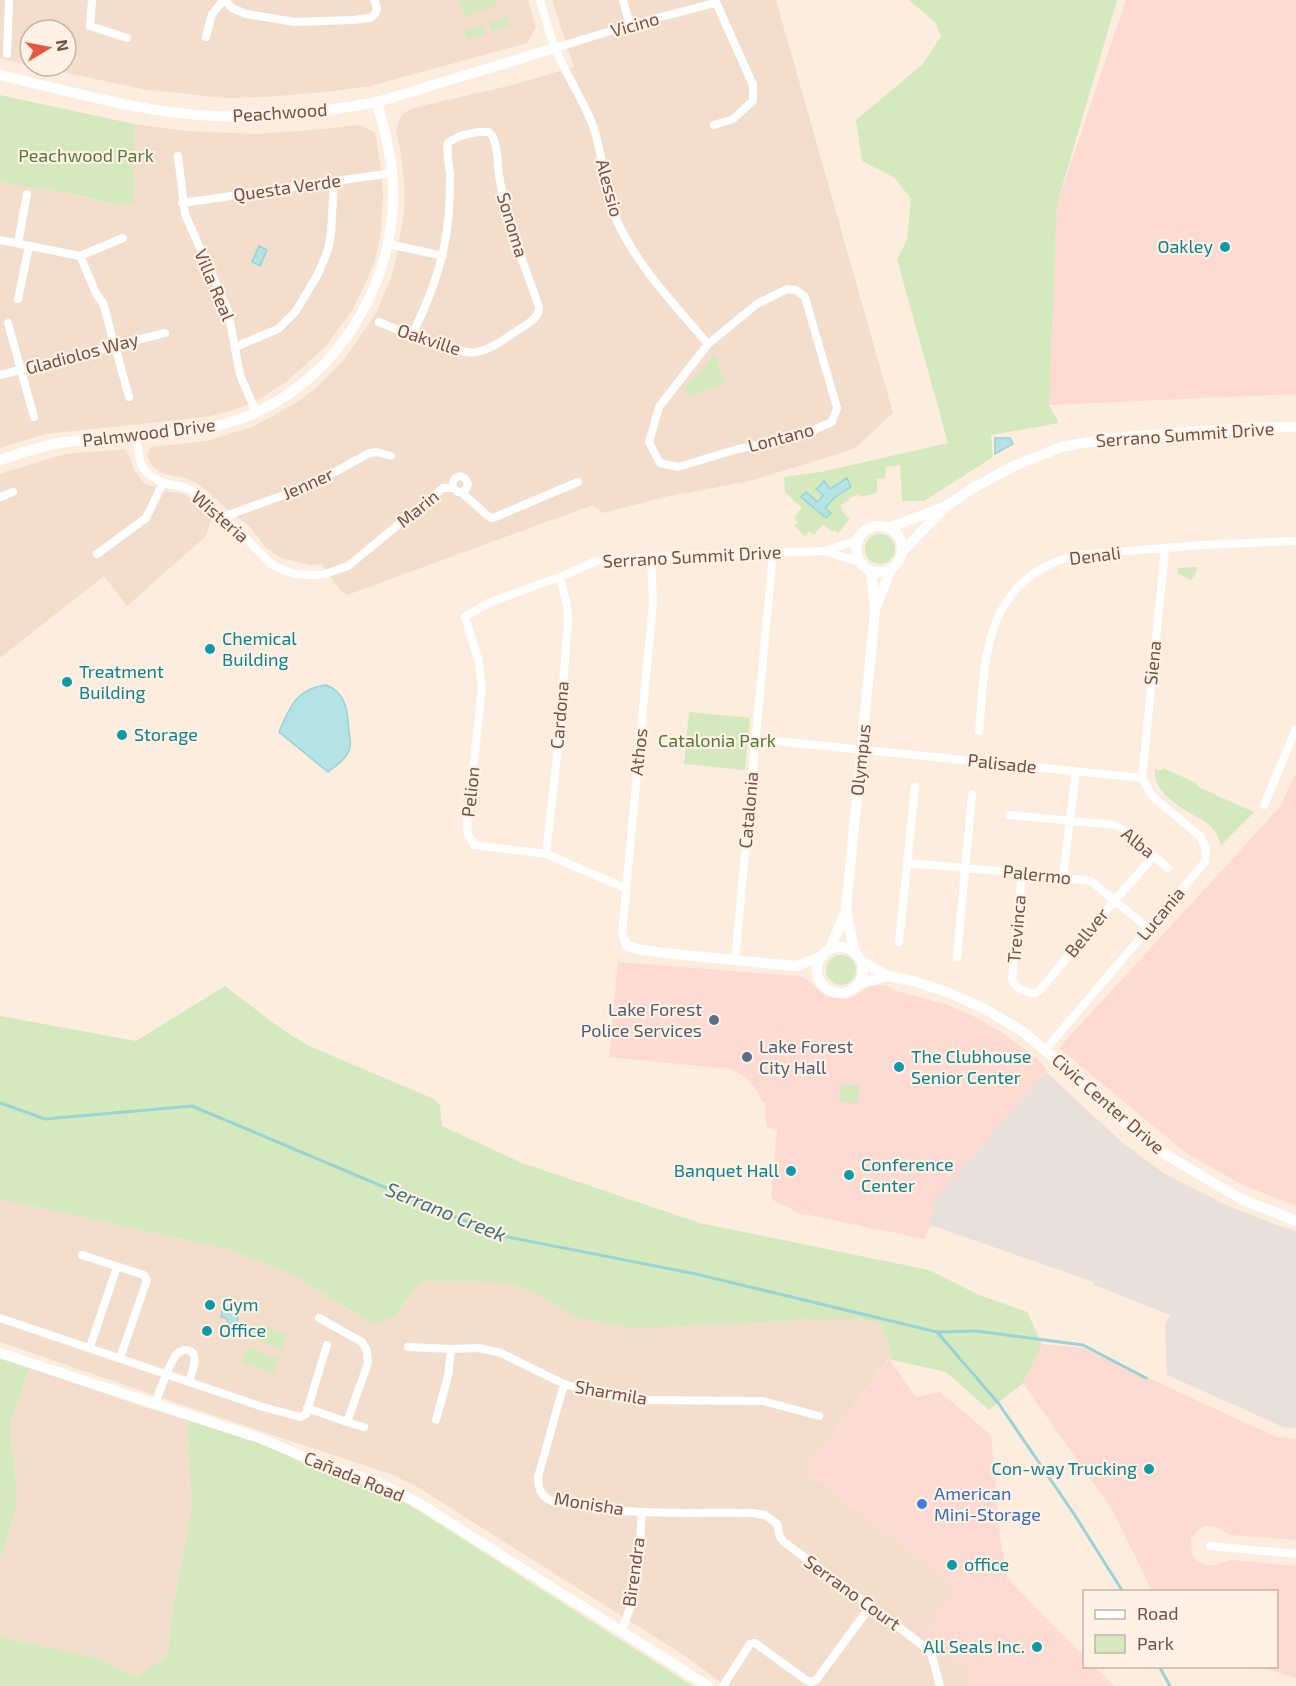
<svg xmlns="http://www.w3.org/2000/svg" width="1296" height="1686" viewBox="0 0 1296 1686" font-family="'Exo 2',sans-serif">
  <rect width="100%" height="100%" fill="#fceddf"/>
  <!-- residential -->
  <path fill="#f3decd" d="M0,0H528L536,27L527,43L370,86L326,92L265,97L224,98L142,89L35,66H66V30H30V65L0,58Z
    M552,0H776L893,413L854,449L750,481L665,497L603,513L593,505L347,595L339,589L322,564L310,565L281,558L266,548L249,526L222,505L210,493L195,482L184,478L161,473L152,466L147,455L151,447L206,441L252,427L294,404L315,389L343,361L376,313L391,278L396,258L404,215L405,191L401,153L396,130L402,114L413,108L512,85L574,67Z
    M134,124L186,131L258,134L323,129L360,125L375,132L381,167L383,195L382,217L380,238L375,260L367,280L352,311L325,347L286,382L261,398L245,406L220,414L198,418L45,434L0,448V178L113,204L134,203Z
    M125,449L130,458L134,470L145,484L169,492L182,493L194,500L212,516L206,536L127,606L104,576L0,658V474L31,464L66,454Z
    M0,1199L231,1250L291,1274L374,1324L394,1317L421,1281L506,1282L534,1293L735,1324L808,1319H858L878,1322L883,1329L892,1354L804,1471L957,1587L922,1634L967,1668L971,1686H726L682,1654L419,1488L393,1475L177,1403L0,1342Z
    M30,1368L144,1407L187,1420L192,1508L173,1608L167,1656L135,1677L98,1658L0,1637V1561L17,1504L15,1469L10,1434L11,1420Z"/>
  <!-- commercial -->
  <path fill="#fddad2" d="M1126,0H1296V394L1049,405L1057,204Z
    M1296,773V1206L1245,1186L1186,1153L1059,1048L1280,807Z
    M618,962L794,976L802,977L809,981L821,993L829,997L845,999L853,997L870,986L879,985L888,986L893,990L948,1005L977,1018L1004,1034L1037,1059L1048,1070L935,1199L930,1225L925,1239L799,1213L773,1200L771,1196L777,1130L767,1127L765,1114L766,1103L762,1102L758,1092L746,1078L731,1069L609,1057Z
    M1042,1344L1084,1348L1276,1437L1296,1439V1540L1230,1535L1215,1526H1204L1199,1529L1191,1539L1192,1555L1198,1561L1205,1565H1214L1231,1560L1296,1566V1678L1267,1669L1220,1667L1276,1666V1592L1152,1591L1113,1511L1023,1383Z
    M889,1359L916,1397L940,1392L991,1435L1000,1537L1007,1578L1084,1656V1666L1095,1667L1114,1686H971L967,1668L921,1634L957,1587L804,1471Z"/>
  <!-- industrial -->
  <path fill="#eae0db" d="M1046,1072L1123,1143L1165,1174L1226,1205L1277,1225L1296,1231V1428L1283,1427L1167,1375L1165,1326L1170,1315L1094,1285V1282L930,1225L935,1199Z"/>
  <!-- green -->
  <path fill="#d4e9be" d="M464,0H495L497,5L465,17L459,2Z
    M909,0H1117L1057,204L1049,405L1059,423L991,435L993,457L924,501H902L900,465L886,467L885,478L877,479V493L860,497L859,493L858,495L849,498V500L840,505L845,515L850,518L838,533L834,530L832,532L823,524L814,535L809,531L805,536L794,526L798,522L794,518L802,508L785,492L784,477L821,472L948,443L897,259L907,240L911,199L895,178L862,161L856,120L923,64L941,36L935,22Z
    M507,17L510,25L491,31L489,23Z
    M482,25L485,33L467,40L464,31Z
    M0,95L134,124V203L114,204L68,193L0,182Z
    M715,354L725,384L690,396L684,389Z
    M865 549a15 15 0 1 1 30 0a15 15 0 1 1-30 0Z
    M1197,567V571L1191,580L1178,573V568Z
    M689,712L750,718L745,770L684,764Z
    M1163,768L1196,783L1198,787L1254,812L1221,845C1219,839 1217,833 1212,828C1206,820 1196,817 1188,812C1172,802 1153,788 1155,770H1162Z
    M826 970a15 15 0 1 1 30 0a15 15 0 1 1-30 0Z
    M225,986L280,1028L309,1046L434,1099L440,1105L442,1126L522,1163L700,1223L929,1270L979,1295L1027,1312L1042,1344L1023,1383L989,1410L946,1372L889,1359L892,1354L883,1329L878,1322L858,1319H808L735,1324L632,1328L577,1317L535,1293L506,1282L421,1281L394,1317L374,1324L291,1274L231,1250L0,1199V1016L136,1041Z
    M841,1084L860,1086L858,1104L839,1102Z
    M255,1323L287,1334L282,1349L250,1338Z
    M247,1348L279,1358L274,1373L242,1363Z
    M0,1358L30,1368L11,1420L10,1434L15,1469L17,1504L0,1561Z
    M187,1420L268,1446L309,1466L386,1493L411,1506L693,1686H0V1637L98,1658L135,1677L167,1656L173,1608L192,1508Z"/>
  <!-- water -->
  <path fill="#b4e3e5" stroke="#9ad3d6" stroke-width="1.5" d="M259,246L267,250L260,266L252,262Z
    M995,438H1010L1013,444L995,454Z
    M847,478L851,487L835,497L825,508L831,513L826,518L801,497L806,492L818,502L823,495L816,489L824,481L830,489Z
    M326,685C347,693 348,713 349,733C350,737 351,743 350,747C347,759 337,765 328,772L279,732C289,708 297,688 326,685Z
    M223,1308L235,1312L238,1318L235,1326L229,1324L226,1318L221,1317Z"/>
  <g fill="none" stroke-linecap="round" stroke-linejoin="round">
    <!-- stream -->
    <path stroke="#9ad3d6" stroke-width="3" d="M0,1103L45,1119L192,1106L498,1235L696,1274L937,1332L999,1404L1074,1514L1123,1592
      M938,1332L976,1331L1083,1345L1146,1378
      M1159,1666L1170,1686"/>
    <!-- minor -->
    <path stroke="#fff" stroke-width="8" d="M92,0L90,26L127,38
      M225,0L232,8L246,14L295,22L353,20L370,18C378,13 378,8 374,0
      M540,0C545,16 549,33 555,48C566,75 583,99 593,126C604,156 603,190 616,219C637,266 675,305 708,344
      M623,0L630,25
      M206,37L212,14L224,0
      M555,48L630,25L715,3
      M7,54L9,0
      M714,125L733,119L753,101V85L715,0
      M178,156L185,214L228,311L240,375L256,412
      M182,203L392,173
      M0,240L80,256L123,238
      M18,243L27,194
      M388,244L443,256
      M80,256L97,295L103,303L129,397
      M787,289L796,290L805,297L837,408L832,422L797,437L738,449L678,467L660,463L649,442L659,407L708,344L757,304Z
      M18,299L29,246
      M379,322C401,331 456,356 477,352C492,349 506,338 518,330C527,324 539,319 539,307C525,266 507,224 500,181C497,168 499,140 489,132C476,131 458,135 448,143C446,153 449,164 450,175C450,186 450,197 449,207C447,254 432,294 412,335
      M8,323L34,417
      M235,347L278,329L296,311L318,274L328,250L331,233L334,181
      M0,375L165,333
      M136,437L140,460L143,468L150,475L163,483L184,487L196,493L247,539L270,563L278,568L295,574L313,575L325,574L348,566L443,488H453L458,492H461L489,517L493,518L578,482
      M453,488C451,474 466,472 468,485L465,491L461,492
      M0,497L13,492
      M223,517L292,492L337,471L369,453L377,452L391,456
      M824,551L860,562
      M97,554L146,518L163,483
      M979,731C982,705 982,675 988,649C998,599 1028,566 1078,555L1202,545L1296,541
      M756,739L1142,778
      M1142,778L1165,549
      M1264,805L1296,729
      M1009,815L1116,825L1125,831L1168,868
      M546,854L559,739L568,620L567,605L560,577
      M907,863L1022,873L1091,881L1149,929
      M1022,873L1012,979C1017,990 1023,992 1035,993L1040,990L1115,900L1154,856
      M1063,877L1076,771
      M625,888L546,854L474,845L468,834L467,825L482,688L478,659L465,617L488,603L560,577L596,561L651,557L824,551L859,540
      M899,942L915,787
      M627,946L622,934L653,602L651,557
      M957,957L972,795
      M735,961L773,553
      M1045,1050L1205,862L1206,849L1201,837L1152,796L1142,778
      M82,1255L144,1275L147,1280L120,1358
      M0,1318L263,1407L300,1417L306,1414L327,1345
      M90,1347L117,1267
      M408,1347L451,1349L479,1348L501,1353L564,1384L603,1395L640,1400L763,1401L819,1416
      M564,1384L538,1477C538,1487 540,1496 550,1500C557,1504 568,1504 577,1505C634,1516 694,1512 752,1513L765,1515L777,1524L780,1537L784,1542L904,1631L928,1650L932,1656L940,1686
      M155,1403C160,1391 169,1364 176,1355C178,1352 181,1351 184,1350C202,1349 192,1373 189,1381
      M307,1408L347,1422L368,1363L367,1351L362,1342L319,1318
      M436,1420L448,1376L451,1349
      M347,1422L364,1427
      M1210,1546L1296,1554
      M621,1631C639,1594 639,1552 642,1512
      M723,1686L750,1644L755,1643L806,1680L811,1682L816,1680L870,1607"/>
    <!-- tertiary -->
    <path stroke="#fff" stroke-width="10" d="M0,75C70,91 142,113 215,116C270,119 323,112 377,102L555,48
      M0,460C21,453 43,445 66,442C118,435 172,438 224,424C324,397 393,297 393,195C394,164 385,132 377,102
      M856 549a23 23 0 1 1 46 0a23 23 0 1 1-46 0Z
      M888,528L942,508
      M902,552L945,507L973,488L1014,466L1061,447L1112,438L1242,428L1296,427
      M876,607L891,569
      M627,946L637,949L664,953L795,966L821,957
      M817 970a23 23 0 1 1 46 0a23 23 0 1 1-46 0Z
      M830,949L846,910
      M854,951L846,909L875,610L871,571
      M861,961L888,976L913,981L947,992L985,1009L1022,1031L1067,1069L1130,1128L1163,1153L1243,1200L1296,1221
      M859,984L888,976
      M0,1353L259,1438L319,1463L379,1483L420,1504L708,1686"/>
  </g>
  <!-- markers -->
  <g fill="#0f9aa8" stroke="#fff2e5" stroke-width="2">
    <circle cx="1225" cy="247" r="6"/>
    <circle cx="210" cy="649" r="6"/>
    <circle cx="67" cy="682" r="6"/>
    <circle cx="122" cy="735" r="6"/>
    <circle cx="899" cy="1067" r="6"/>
    <circle cx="791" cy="1171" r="6"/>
    <circle cx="849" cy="1175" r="6"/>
    <circle cx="210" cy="1305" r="6"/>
    <circle cx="207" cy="1331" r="6"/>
    <circle cx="1149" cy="1469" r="6"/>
    <circle cx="952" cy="1565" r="6"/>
    <circle cx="1037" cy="1647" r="6"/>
  </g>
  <g fill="#5c6f8a" stroke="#fff2e5" stroke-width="2">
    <circle cx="714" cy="1020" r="6"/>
    <circle cx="747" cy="1057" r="6"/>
  </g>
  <circle fill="#3f7fe0" stroke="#fff2e5" stroke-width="2" cx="922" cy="1504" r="6"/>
  <g text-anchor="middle" stroke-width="4.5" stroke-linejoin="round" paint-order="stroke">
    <!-- street labels -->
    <g font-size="18" fill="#725247" stroke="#fff2e5">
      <text transform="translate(635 25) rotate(-16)" y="6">Vicino</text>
      <text transform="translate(280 113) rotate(-4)" y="6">Peachwood</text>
      <text transform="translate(287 188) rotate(-8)" y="6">Questa Verde</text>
      <text transform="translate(609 188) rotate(75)" y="6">Alessio</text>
      <text transform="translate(512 225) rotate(73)" y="6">Sonoma</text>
      <text transform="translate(214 285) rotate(67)" y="6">Villa Real</text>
      <text transform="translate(429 340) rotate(18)" y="6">Oakville</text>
      <text transform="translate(82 354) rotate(-15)" y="6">Gladiolos Way</text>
      <text transform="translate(149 433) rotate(-7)" y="6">Palmwood Drive</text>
      <text transform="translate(1185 435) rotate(-4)" y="6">Serrano Summit Drive</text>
      <text transform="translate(781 438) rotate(-15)" y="6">Lontano</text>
      <text transform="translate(308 484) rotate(-24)" y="6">Jenner</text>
      <text transform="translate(418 509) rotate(-39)" y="6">Marin</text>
      <text transform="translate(220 517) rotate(41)" y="6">Wisteria</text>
      <text transform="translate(1095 556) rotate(-7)" y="6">Denali</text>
      <text transform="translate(692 557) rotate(-3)" y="6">Serrano Summit Drive</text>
      <text transform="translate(1153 663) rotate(-84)" y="6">Siena</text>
      <text transform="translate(560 715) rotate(-85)" y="6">Cardona</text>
      <text transform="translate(639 752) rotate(-84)" y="6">Athos</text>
      <text transform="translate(861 760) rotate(-84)" y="6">Olympus</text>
      <text transform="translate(1002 764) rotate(6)" y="6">Palisade</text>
      <text transform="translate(471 792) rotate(-84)" y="6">Pelion</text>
      <text transform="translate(749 810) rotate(-85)" y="6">Catalonia</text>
      <text transform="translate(1138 843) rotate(39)" y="6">Alba</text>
      <text transform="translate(1037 875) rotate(6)" y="6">Palermo</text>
      <text transform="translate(1161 914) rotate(-50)" y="6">Lucania</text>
      <text transform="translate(1017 929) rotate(-85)" y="6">Trevinca</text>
      <text transform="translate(1087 933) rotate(-51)" y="6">Bellver</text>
      <text transform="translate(1108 1104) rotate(41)" y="6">Civic Center Drive</text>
      <text transform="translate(611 1393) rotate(10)" y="6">Sharmila</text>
      <text transform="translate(354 1477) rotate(22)" y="6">Cañada Road</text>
      <text transform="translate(589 1504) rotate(9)" y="6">Monisha</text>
      <text transform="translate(634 1572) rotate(-82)" y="6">Birendra</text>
      <text transform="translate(852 1593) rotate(36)" y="6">Serrano Court</text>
    </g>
    <!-- park labels -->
    <g font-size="18" fill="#55783f" stroke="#fff2e5">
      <text x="86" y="162">Peachwood Park</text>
      <text x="717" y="747">Catalonia Park</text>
    </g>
    <!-- culture labels -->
    <g font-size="18" fill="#0d838f" stroke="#fff2e5" text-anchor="start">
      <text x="1213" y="253" text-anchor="end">Oakley</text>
      <text x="222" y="645">Chemical<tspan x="222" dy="21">Building</tspan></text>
      <text x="79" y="678">Treatment<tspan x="79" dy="21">Building</tspan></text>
      <text x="134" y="741">Storage</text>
      <text x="911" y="1063">The Clubhouse<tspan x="911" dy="21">Senior Center</tspan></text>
      <text x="861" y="1171">Conference<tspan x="861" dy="21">Center</tspan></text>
      <text x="779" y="1177" text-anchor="end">Banquet Hall</text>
      <text x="222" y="1311">Gym</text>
      <text x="219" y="1337">Office</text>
      <text x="1137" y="1475" text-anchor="end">Con-way Trucking</text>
      <text x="964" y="1571">office</text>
      <text x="1025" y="1653" text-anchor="end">All Seals Inc.</text>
    </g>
    <!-- service labels -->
    <g font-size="18" fill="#4e5e75" stroke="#fff2e5" text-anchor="end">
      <text x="702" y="1016">Lake Forest<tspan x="702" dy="21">Police Services</tspan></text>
      <text x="759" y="1053" text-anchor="start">Lake Forest<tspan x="759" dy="21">City Hall</tspan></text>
    </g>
    <!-- shop labels -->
    <g font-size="18" fill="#366cbe" stroke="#fff2e5" text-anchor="start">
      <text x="934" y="1500">American<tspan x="934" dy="21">Mini-Storage</tspan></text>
    </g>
    <!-- water labels -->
    <g font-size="20" font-style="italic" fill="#3b7478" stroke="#fff2e5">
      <text transform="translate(446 1212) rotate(22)" y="7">Serrano Creek</text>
    </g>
  </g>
  <!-- legend -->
  <rect x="1083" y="1590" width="195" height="78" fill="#fff2e5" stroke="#c7b2a6" stroke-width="1.5"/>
  <rect x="1095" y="1610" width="30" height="9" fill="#ffffff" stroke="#c7b2a6" stroke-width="1.5"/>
  <text x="1137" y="1620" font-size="18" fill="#725247">Road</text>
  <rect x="1095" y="1635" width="30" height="18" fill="#d4e9be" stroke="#c7b2a6" stroke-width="1.5"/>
  <text x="1137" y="1650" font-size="18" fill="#725247">Park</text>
  <!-- north arrow -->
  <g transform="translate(48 48) rotate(80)"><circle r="28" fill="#fff2e5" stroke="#c7b2a6" stroke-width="1.5"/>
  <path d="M0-4.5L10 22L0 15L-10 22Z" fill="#e75642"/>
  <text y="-9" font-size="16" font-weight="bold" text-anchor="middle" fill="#725247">N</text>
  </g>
</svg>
